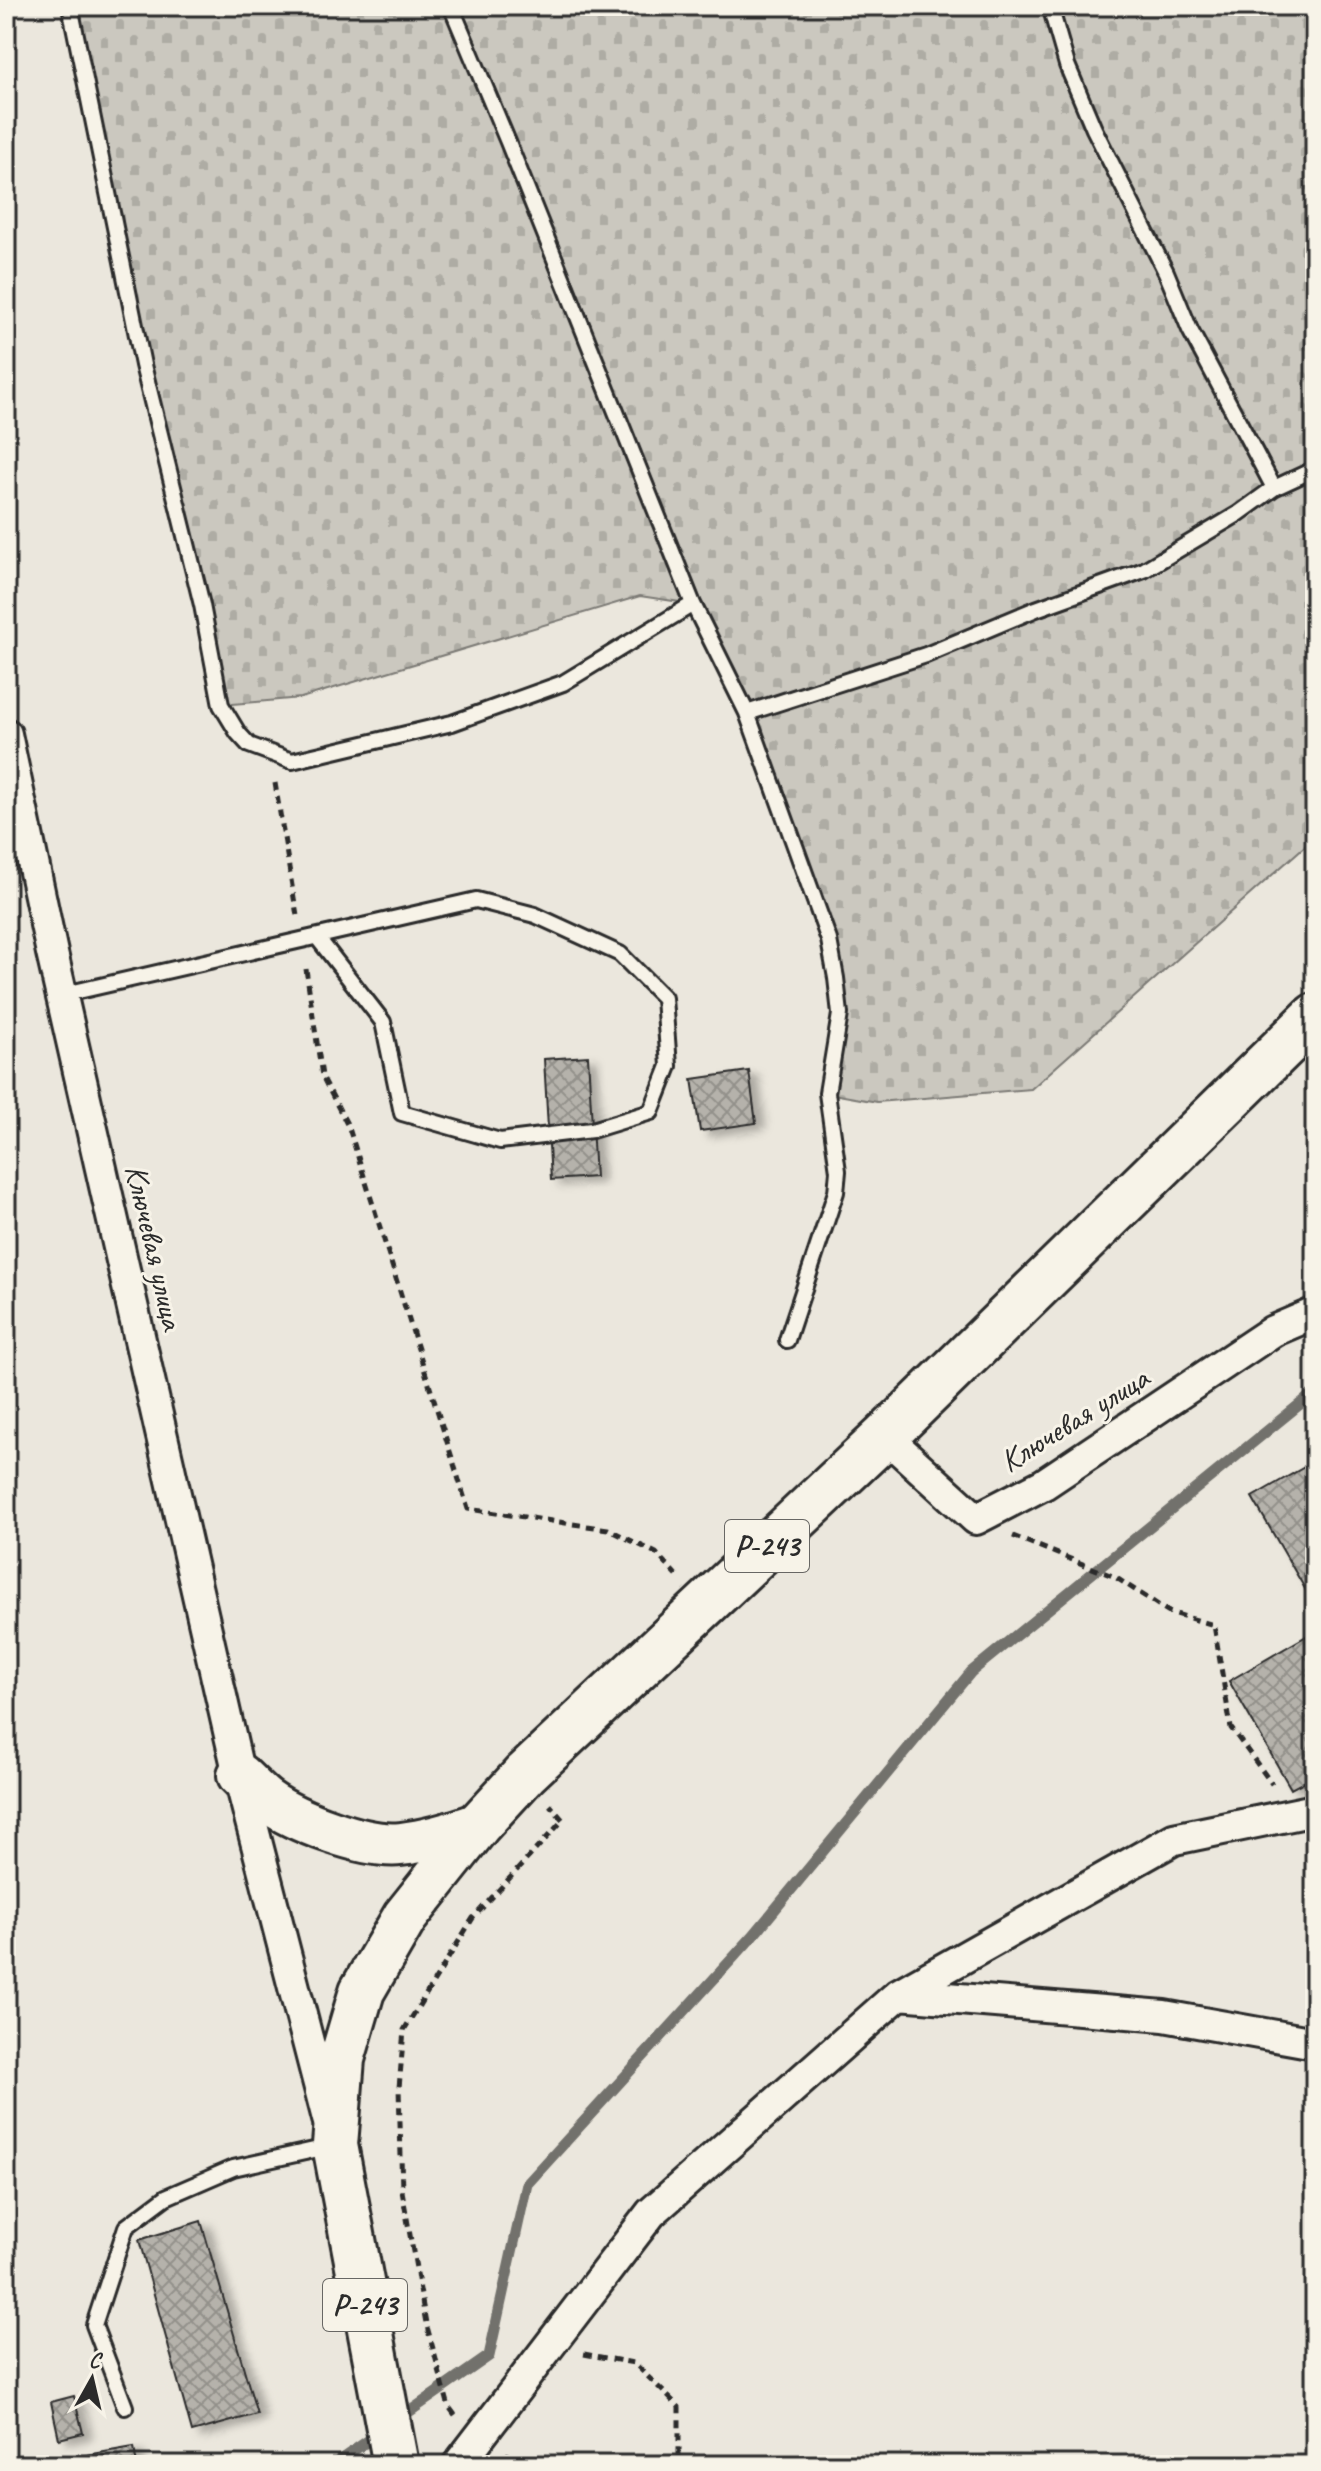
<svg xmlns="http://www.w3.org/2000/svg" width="1321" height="2471" viewBox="0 0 1321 2471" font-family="Caveat,sans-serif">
  <defs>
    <pattern id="cemetery-stones" width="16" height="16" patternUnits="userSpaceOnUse" patternTransform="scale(2)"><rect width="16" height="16" fill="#cbc8bf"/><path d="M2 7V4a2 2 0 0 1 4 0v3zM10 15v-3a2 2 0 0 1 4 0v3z" fill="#aeaca4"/></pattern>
    <pattern id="building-cross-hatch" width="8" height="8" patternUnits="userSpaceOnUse" patternTransform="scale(2)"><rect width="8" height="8" fill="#b5b2ab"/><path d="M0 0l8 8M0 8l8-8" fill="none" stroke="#93918b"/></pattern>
    <filter id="shadow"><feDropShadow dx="9" dy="5" stdDeviation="4" flood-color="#0004"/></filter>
  </defs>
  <rect width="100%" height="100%" fill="#ebe7dd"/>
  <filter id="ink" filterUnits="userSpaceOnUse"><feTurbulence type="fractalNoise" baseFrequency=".0125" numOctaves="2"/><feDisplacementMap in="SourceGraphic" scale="16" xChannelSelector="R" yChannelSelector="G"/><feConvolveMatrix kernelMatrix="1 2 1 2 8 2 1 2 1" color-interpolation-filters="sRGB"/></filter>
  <g filter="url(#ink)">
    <!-- cemetery -->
    <path fill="url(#cemetery-stones)" stroke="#7b7a75" stroke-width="2" d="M70,6H1315V837L1031,1089L877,1102L827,1093L836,978L773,783L693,604L640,596L301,698L221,705Z"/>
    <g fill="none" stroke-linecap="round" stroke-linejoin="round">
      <!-- stream -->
      <path stroke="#72716c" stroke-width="11" d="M396,2421L489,2356L527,2184L753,1936L971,1672L1315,1392
        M333,2465L379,2433"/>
    </g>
    <!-- building -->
    <path fill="url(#building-cross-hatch)" stroke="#2b2b2b" stroke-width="2" filter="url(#shadow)" d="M588,1056L595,1177L551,1180L544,1059Z
      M749,1071L756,1123L700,1131L692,1079Z
      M1315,1461V1606L1252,1497Z
      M1315,1631V1776L1291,1789L1229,1681Z
      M201,2221L257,2414L192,2432L139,2240Z
      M74,2396L83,2433L59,2439L51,2402Z
      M134,2447L137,2465H70L69,2458Z"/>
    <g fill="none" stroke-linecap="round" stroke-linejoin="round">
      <defs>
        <path id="service" d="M70,6L143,365L202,605L221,705L238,733L249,745L292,761L452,723L563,683L693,604
          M451,6L508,142L693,604L747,713L829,940L836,978L840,1014L827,1093L838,1171L836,1192L787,1340
          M1050,6L1067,65L1094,129L1166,272L1190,330L1274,488
          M747,713L926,655L1036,609L1144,570L1238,514L1274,488L1315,469
          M61,995L476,900L535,915L620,954L664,998L669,1066L651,1112L592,1130L500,1141L402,1113L383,1022L317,937
          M125,2407L94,2325L126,2227L166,2197L233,2168L332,2146"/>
        <path id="minor" d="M6,734L52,953L239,1775L328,2119
          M885,1436L976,1519L1044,1484L1273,1331L1315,1313
          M899,1994L1164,2016L1315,2043
          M458,2465L651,2213L899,1994L1174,1839L1315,1810"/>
        <path id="secondary" d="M239,1775C248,1783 257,1793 266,1800C295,1821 365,1848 401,1844C428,1841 454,1833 479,1824"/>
        <path id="trunk" d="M396,2465L335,2145L342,2059L362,1991L405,1917L479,1824L525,1774L885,1436L1315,1016"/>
      </defs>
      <!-- service casing -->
      <use href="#service" stroke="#2b2b2b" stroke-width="20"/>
      <!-- minor casing -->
      <use href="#minor" stroke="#2b2b2b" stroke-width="36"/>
      <!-- secondary casing -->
      <use href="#secondary" stroke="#2b2b2b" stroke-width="48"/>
      <!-- trunk casing -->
      <use href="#trunk" stroke="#2b2b2b" stroke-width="50"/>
      <!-- path -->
      <path stroke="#2b2b2b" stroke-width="5" stroke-dasharray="8 6" stroke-linecap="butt" d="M275,783L297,916
        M306,969L322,1076L349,1128L468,1509L608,1529L656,1553L678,1577
        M1013,1536L1115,1577L1169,1612L1214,1625L1231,1728L1272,1784
        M584,2354L634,2363L679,2407V2465
        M455,2415L449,2407L426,2323L402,2191L399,2088L404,2030L473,1918L563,1820L550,1805
        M506,2454L535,2465"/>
      <!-- service -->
      <use href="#service" stroke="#f7f3e8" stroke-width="14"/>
      <!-- minor -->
      <use href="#minor" stroke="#f7f3e8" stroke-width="30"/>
      <!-- secondary -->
      <use href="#secondary" stroke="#f7f3e8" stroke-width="42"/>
      <!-- trunk -->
      <use href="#trunk" stroke="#f7f3e8" stroke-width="44"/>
    </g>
  </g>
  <g text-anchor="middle" stroke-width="6" stroke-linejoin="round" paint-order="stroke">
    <!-- shield labels -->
    <g fill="#f7f3e8" stroke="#686764" stroke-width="2">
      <rect x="725" y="1520" width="84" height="52" rx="6"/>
      <rect x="323" y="2279" width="84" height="52" rx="6"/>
    </g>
    <g font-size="30" font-weight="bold" fill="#2b2b2b">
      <text x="767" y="1556">Р-243</text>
      <text x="365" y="2315">Р-243</text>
    </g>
    <!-- street labels -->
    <g font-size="32" fill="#2b2b2b" stroke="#f7f3e8">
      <text transform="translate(155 1247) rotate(77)" y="11">Ключевая улица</text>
      <text transform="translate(1074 1419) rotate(-32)" y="11">Ключевая улица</text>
    </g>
  </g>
  <!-- margin -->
  <rect width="1321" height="2471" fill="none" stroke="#f7f3e8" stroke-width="32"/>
  <rect x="16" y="16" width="1289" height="2439" fill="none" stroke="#2b2b2b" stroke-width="3" filter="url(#ink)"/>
  <!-- north arrow -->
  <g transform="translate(92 2379) rotate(8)" stroke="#f7f3e8" stroke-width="6" paint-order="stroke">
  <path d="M0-6L14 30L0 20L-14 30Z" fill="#2b2b2b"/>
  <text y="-12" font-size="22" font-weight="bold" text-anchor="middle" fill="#2b2b2b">С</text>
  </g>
</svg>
